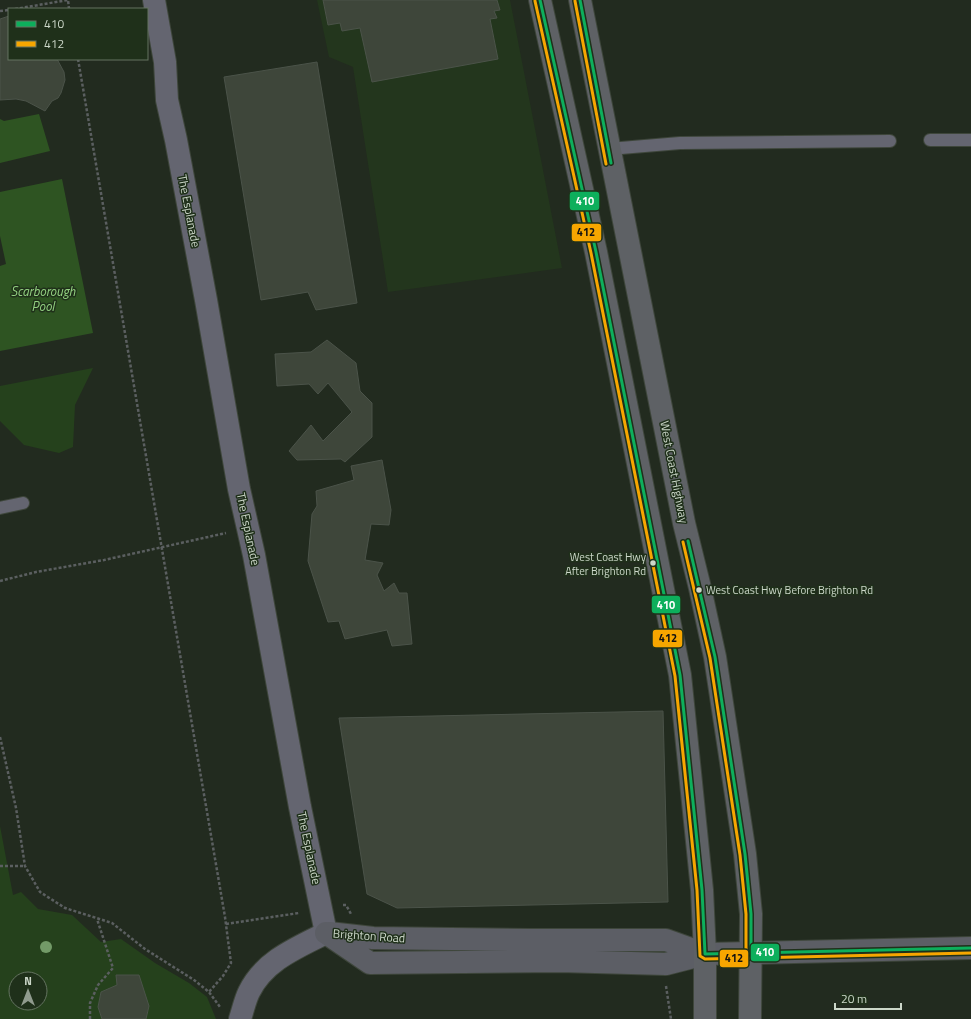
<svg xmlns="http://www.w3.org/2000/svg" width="971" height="1019" viewBox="0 0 971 1019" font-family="'Titillium Web',sans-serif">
  <rect width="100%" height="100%" fill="#222b1f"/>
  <!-- built -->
  <path fill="#23361d" d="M317,0H510L562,268L388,292L353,67L329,57Z"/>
  <!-- green -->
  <path fill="#25411c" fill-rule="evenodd" d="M93,368L75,405L73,447L59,453L24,445L0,421V386Z
    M0,826L13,895L21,892L38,909L72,915L101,942L121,939L155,963L189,983L207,997L216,1019H0ZM16,979H40V1003H16Z"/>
  <!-- water -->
  <path fill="#2e5422" d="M39,114L50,151L0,163V119L4,121Z
    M62,179L93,333L0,351V266L6,264L0,236V192Z"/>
  <!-- building -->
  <path fill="#3e463a" stroke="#4b5349" d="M323,0H497L500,10L494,11L497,18L490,19L498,59L372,82L360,28L342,31L340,23L328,25Z
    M9,16V59H57L64,72L65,80L61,93L58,98L52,101L45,111L26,101L16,99L0,100V19Z
    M317,62L357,303L316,310L308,292L261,300L224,77Z
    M327,340L356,363L360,391L372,403V437L345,462L341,459L297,460L289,451L311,425L323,441L352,412L328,383L318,394L309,384L277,386L275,354L311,352Z
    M382,460L391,510L389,525L371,524L365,560L383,563L377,575L384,591L394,583L399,593H407L412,644L392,646L387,630L345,639L339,621L328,622L308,561L312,514L317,506L316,491L354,480L351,466Z
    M663,711L668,902L397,908L367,894L339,718Z
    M116,975H139L149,1006L146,1019H102L98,1007L101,992L117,985Z"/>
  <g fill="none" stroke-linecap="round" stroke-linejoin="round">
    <defs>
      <path id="lane" d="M930,140H971
        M609,149L680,143L890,141
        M0,508L23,503"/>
      <path id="street" d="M154,0L165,62L167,100L176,140L206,300L239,489L254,555L300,807L326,933C296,948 264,961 249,992C245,1000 243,1010 240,1019"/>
      <path id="secondary" d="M326,933L370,963L560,961L666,964L705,954L971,948
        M329,933L373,938L531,940H666L705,954"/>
      <path id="highway" d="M540,0L596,252L680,675L702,890L705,954V1019
        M580,0L684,523L700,588L715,657L745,854L751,914L750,1019"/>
    </defs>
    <!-- lane casing -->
    <use href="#lane" stroke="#3e463b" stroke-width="14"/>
    <!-- street casing -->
    <use href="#street" stroke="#3e463b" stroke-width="24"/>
    <!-- secondary casing -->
    <use href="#secondary" stroke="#3e463b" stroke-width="24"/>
    <!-- highway casing -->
    <use href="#highway" stroke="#3e463b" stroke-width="24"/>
    <!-- path -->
    <path stroke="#5b5f60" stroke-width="2.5" stroke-dasharray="3 2" stroke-linecap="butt" d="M15,9L68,0L69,9
      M0,11L9,10
      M78,59L225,917L231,963L223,976L209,992
      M0,581L36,572L104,560L226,533
      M0,737L16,808L25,866L40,892L65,908L112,923L145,949L194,980L209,992L220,1007
      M0,866H25
      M343,905H346L351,914
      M226,924L299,913
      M666,986L671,1019
      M90,1019V1003L98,985L113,968L97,919"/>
    <!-- lane -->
    <use href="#lane" stroke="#646570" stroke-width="12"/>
    <!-- street -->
    <use href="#street" stroke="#646570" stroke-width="22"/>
    <!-- secondary -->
    <use href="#secondary" stroke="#5c5e65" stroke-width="22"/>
    <!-- highway -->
    <use href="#highway" stroke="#5e6165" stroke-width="22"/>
    <defs>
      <path id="bus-1" d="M540,0L596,252L680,675L702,890L705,954L971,948
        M580,0L611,163
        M688,541L715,657L745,854L751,914V952"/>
      <path id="bus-2" d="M535,1L591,253L675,676L697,890L700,956L705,959L971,953
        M575,1L606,164
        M683,542L710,658L740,855L746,914V952"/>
    </defs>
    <!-- bus-1 casing -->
    <use href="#bus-1" stroke="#1f301a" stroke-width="6"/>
    <!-- bus-2 casing -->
    <use href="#bus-2" stroke="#1f301a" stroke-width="6"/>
    <!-- bus-1 -->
    <use href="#bus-1" stroke="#0daf5c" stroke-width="3"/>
    <!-- bus-2 -->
    <use href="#bus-2" stroke="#f7a600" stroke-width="3"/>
  </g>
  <!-- trees -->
  <circle fill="#739a68" cx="46" cy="947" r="6"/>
  <!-- markers -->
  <g fill="#ccd7c9" stroke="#1f301a" stroke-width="1.5">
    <circle cx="653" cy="563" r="3.5"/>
    <circle cx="699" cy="590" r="3.5"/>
  </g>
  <g text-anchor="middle" stroke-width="3" stroke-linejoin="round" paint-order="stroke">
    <!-- bus labels -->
    <g font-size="11" fill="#ccd7c9" stroke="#1f301a" text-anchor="end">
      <text x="646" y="561">West Coast Hwy<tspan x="646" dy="14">After Brighton Rd</tspan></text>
      <text x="706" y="594" text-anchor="start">West Coast Hwy Before Brighton Rd</text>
    </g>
    <!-- street labels -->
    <g font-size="12" fill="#ccd7c9" stroke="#1f301a">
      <text transform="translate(189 211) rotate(79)" y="4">The Esplanade</text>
      <text transform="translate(674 472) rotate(79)" y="4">West Coast Highway</text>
      <text transform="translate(248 529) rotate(78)" y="4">The Esplanade</text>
      <text transform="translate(309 848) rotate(78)" y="4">The Esplanade</text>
      <text transform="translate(369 936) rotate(4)" y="4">Brighton Road</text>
    </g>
    <!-- water labels -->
    <g font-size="13" font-style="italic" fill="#94d282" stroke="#1f301a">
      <text x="43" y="296">Scarborough<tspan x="43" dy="15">Pool</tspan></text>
    </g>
  </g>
  <g stroke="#1f301a" stroke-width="1.5">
    <rect x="569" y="191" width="31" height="20" rx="4" fill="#0daf5c"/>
    <rect x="571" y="223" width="31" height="19" rx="4" fill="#f7a600"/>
    <rect x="651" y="595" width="30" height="19" rx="4" fill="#0daf5c"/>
    <rect x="652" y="629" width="31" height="19" rx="4" fill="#f7a600"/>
    <rect x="750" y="943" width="30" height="19" rx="4" fill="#0daf5c"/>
    <rect x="719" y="949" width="30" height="19" rx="4" fill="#f7a600"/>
  </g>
  <g font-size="11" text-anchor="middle" font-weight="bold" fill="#fff">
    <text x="585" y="205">410</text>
    <text x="666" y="609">410</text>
    <text x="765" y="956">410</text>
  </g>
  <g font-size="11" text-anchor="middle" font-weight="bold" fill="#111">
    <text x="586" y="236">412</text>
    <text x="668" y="642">412</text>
    <text x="734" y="962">412</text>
  </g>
  <!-- legend -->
  <rect x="8" y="8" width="140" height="52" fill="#1f301a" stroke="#647360"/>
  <rect x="16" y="21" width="20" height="6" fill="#0daf5c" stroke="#647360"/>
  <text x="44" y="28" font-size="12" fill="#ccd7c9">410</text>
  <rect x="16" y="41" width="20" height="6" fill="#f7a600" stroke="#647360"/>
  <text x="44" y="48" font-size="12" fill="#ccd7c9">412</text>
  <!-- north arrow -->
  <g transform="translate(28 991)"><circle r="19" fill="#1f301a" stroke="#647360"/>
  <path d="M0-3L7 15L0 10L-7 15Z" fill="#909b8e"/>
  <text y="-6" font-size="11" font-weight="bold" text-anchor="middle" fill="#ccd7c9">N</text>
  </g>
  <!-- scale -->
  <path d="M835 1003v6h66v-6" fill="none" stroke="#ccd7c9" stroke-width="2"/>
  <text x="841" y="1003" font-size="12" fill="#ccd7c9" stroke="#1f301a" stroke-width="3" paint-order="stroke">20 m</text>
</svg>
